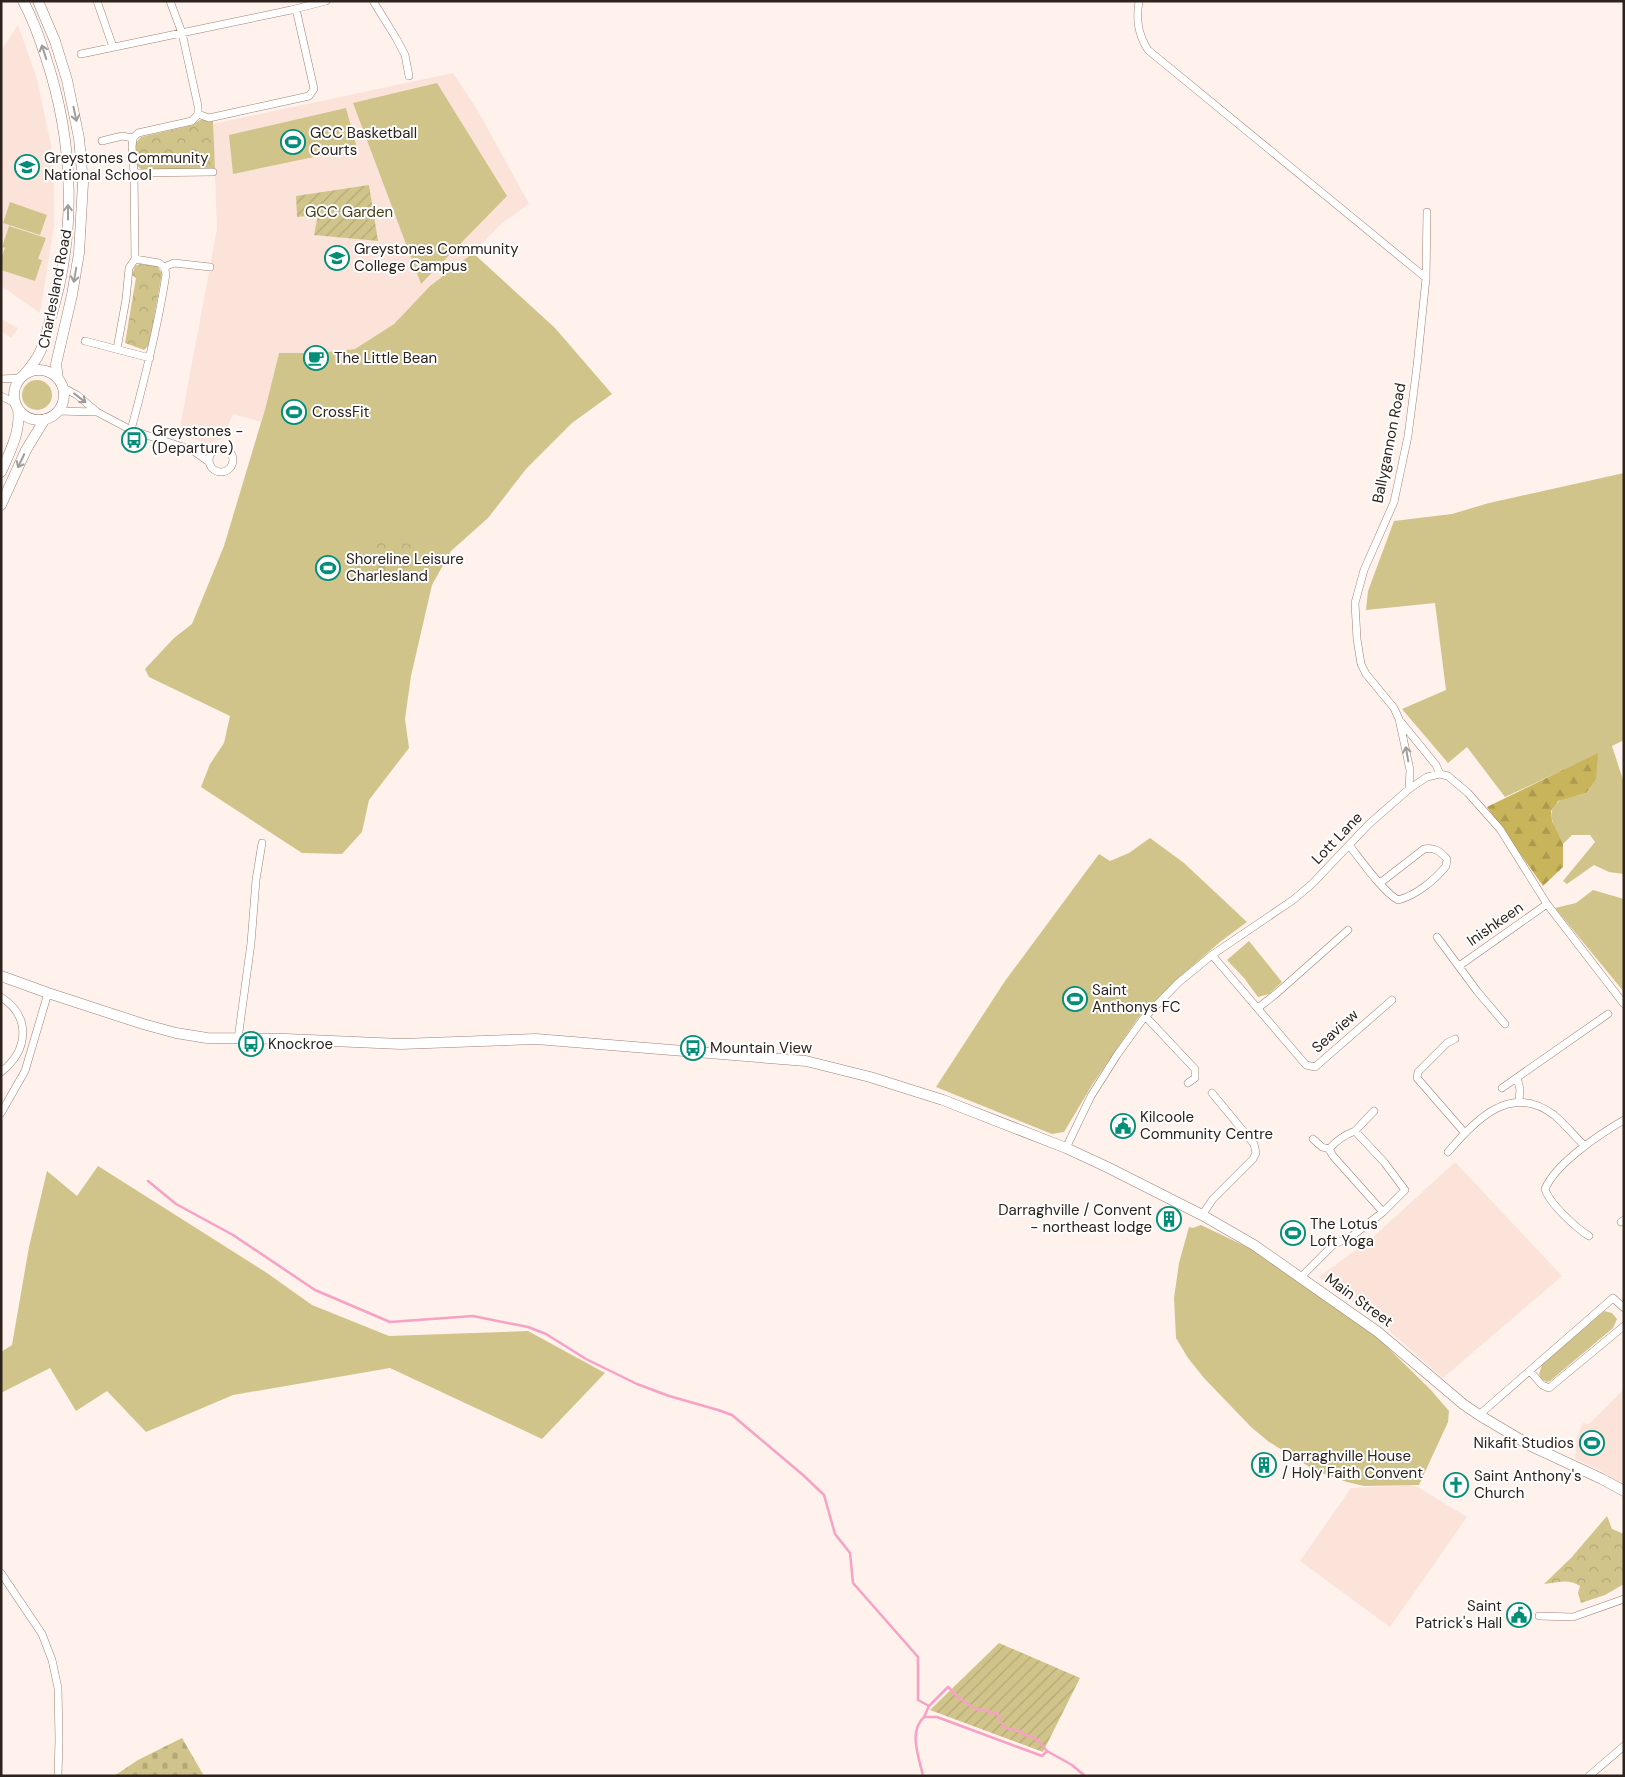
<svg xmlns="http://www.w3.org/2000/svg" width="1625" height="1777" viewBox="0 0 1625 1777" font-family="'DM Sans',sans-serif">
  <defs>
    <pattern id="forest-firs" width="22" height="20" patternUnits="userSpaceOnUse" patternTransform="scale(1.25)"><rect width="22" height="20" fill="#c8b45b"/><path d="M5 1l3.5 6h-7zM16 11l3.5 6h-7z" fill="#ac9a4f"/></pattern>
    <pattern id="cemetery-stones" width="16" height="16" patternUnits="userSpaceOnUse" patternTransform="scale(1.25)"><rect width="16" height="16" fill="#d1c48a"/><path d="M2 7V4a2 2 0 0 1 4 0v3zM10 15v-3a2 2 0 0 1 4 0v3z" fill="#b4a876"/></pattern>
    <pattern id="park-crowns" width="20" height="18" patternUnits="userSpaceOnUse" patternTransform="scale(1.25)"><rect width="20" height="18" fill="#d1c48a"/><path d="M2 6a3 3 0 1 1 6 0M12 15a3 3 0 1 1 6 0" fill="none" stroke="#b4a876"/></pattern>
    <pattern id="garden-furrows" width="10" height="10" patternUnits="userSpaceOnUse" patternTransform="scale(1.25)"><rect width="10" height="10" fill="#d1c48a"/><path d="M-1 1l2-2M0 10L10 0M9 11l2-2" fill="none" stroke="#b4a876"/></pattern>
  </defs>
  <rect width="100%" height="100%" fill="#fff1eb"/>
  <!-- built -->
  <path fill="#fce3d9" d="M18,25L37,79L51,146L54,187V225L40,313L1,286V51Z
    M453,73L478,111L529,204L501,224L473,253L430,286L394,324L355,349L340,351L266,406L261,422L233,414L222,439L207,444L179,433L217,229L213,124Z
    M1,319L18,328L11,338L1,331Z
    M1455,1162L1562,1276L1443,1378L1372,1316L1319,1277L1372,1238Z
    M1624,1389V1485L1599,1470L1575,1459L1577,1437L1583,1423L1589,1424Z
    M1409,1485L1416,1486L1467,1517L1390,1627L1300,1561L1351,1488Z"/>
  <!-- grass -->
  <path fill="#d1c48a" d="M437,83L507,196L421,284L353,103Z
    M346,108L357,148L233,174L229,135Z
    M10,202L47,215L40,235L3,223Z
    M9,226L46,238L38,259L42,260L35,281L1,270V259L5,248L9,249L2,247Z
    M473,253L555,328L612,394L572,423L526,469L488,518L451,551L432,585L411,676L405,719L409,748L369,800L362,832L342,854L302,853L201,787L210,764L224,743L230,716L149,677L145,669L174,638L192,624L224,546L266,406L279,353H319L355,349L394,324L430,286Z
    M22 395a15 15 0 1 1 30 0a15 15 0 1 1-30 0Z
    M1624,473V740L1612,746L1624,783V874L1609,872L1594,865L1567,884L1563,881L1595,842L1590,835H1572L1563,844C1557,832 1543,812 1559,801C1566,797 1578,796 1586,793L1598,754L1505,797L1467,747L1448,763L1402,709L1446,690L1435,603L1366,610L1368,591L1394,521L1452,514L1489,503Z
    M1150,838L1184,863L1247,922L1220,942L1175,981L1138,1018L1092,1085L1064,1132L1052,1134L936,1087L1005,981L1099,854L1110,861L1129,853Z
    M1593,890L1624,899V992L1555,908L1576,903Z
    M1249,941L1282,982L1269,994L1258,997L1244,978L1227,960Z
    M98,1166L267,1273L312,1305L389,1336L528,1331L605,1373L542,1439L390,1368L233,1395L146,1432L107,1391L76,1411L50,1368L1,1393V1352L12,1345L29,1247L47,1171L77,1196Z
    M1201,1225L1247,1247L1288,1273L1381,1341L1430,1389L1449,1411L1448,1422L1419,1485L1364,1486L1347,1482L1316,1471L1269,1442L1251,1427L1204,1378L1188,1358L1176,1338L1174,1298L1179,1263L1189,1227L1193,1228Z
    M1604,1311L1612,1313L1617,1319L1613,1328L1550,1381L1547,1382L1541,1379L1539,1374L1542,1365Z"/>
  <!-- forest -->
  <path fill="url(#forest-firs)" d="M1598,753L1596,779L1586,793L1558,801L1551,811L1552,821L1563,844V867L1543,886L1487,807Z"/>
  <!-- cemetery -->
  <path fill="url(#cemetery-stones)" d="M182,1738L204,1776H114L138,1760Z"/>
  <!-- park -->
  <path fill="url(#park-crowns)" d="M203,119L213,121L215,169L143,170L137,166L135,144L141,137L193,125L198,121Z
    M140,264L157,266L162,273L149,345L144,350L125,343L136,278L132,275L135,266Z
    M376,542L412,544V564L393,579L377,588L359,581L354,560L365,545Z
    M1607,1516L1612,1529L1624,1534V1584L1605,1595L1581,1603L1578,1593L1580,1586C1567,1578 1558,1583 1544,1584L1571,1558Z"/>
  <!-- garden -->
  <path fill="url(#garden-furrows)" d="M369,185L378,241L314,235L318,215L297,217L296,196Z
    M999,1643L1080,1678L1043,1752L930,1710Z"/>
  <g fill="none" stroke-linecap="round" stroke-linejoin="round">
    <!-- stream -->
    <path stroke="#f7a1c6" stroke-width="2.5" d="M148,1181L176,1204L233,1235L315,1290L390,1322L473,1316L528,1327L546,1334L586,1359L637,1384L669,1396L718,1410L732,1415L803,1475L824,1495L835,1534L850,1553L853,1583L918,1657V1700L929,1706
      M924,1717L929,1706L948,1687C956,1695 964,1703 974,1708C981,1711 990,1711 998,1714C1003,1730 1005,1728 1020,1731L1024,1735L1034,1737L1047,1751
      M923,1776C919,1757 908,1732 924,1717H937L1042,1756L1047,1751L1072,1765L1085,1776"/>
    <defs>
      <path id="minor" d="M97,1L113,47
        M373,1L396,38L405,55L409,76
        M1139,1C1136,20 1138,34 1148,50L1426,278
        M81,54L291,10L326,1
        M198,114L209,118L309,96L314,89L296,9
        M133,138L138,133L192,121L198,114V106L182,33L170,1
        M102,141L122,136L133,138L132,147L134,173L135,259
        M134,173L213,172
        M85,341L150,358
        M117,349L126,299L129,268L135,259L159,263L164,267L174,263L210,267
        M1,379L20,378
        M62,387L77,395L97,412L131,430L192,450L209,462
        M1,396L15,403
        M57,411L97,412
        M131,430C145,378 158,327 166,274L164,267
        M209 460a12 12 0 1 1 24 0a12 12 0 1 1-24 0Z
        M192,450H213
        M1401,722L1436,765L1440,774
        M1409,789L1410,770L1399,719L1394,708L1366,674L1361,664L1357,639L1355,603L1364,570L1394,502L1408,436L1417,366L1426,278L1427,212
        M1349,845C1360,859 1383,892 1398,900C1415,896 1435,880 1446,866L1447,859C1440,851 1434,847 1424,849L1380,883
        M1437,937L1477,991L1505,1024
        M1212,955L1306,1065L1315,1067L1392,1000
        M1459,966L1547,904
        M1,997C32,1017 28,1051 1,1072
        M1258,1008L1277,993L1348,930
        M1146,1017L1195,1069V1078L1188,1083
        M238,1039L251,943L256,880L262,843
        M1455,1039L1447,1043L1418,1072L1417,1078L1464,1132
        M1517,1078L1520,1089L1519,1101
        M1502,1088L1608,1014
        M1,1113L25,1071L48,993
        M1355,1131L1374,1111
        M1313,1139L1322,1147L1329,1149L1333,1156L1383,1212L1405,1190L1384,1162L1355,1131C1344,1135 1336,1141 1329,1149
        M1066,1148L1091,1096L1117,1055L1143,1019L1178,983L1212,955L1293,900L1312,884L1369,824L1409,789L1427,777L1440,774L1448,776L1468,793L1500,829L1547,904L1624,1004
        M1448,1152C1475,1120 1511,1082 1554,1115C1565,1124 1574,1136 1584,1145
        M1202,1215L1213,1199L1253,1159L1256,1153L1254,1144L1212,1093
        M1621,1222L1624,1220
        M1589,1236C1576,1228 1549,1203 1545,1189C1556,1163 1600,1134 1624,1120
        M1301,1277L1333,1245L1352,1236L1383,1212
        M1530,1371L1542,1385L1549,1388L1624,1326
        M1479,1415L1613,1298L1624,1308
        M1,1573L42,1634L52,1660L58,1688L59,1740L58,1776
        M1539,1616L1573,1617L1624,1599
        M1589,1776L1624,1746"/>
      <path id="secondary" d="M23,1C33,19 40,39 46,58C74,142 77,235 50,320C47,332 44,346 38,356C34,363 29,369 24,375
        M38,1L55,41L67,80L79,138L83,183L79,253L72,295L56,364L58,379
        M14 395a25 25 0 1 1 50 0a25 25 0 1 1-50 0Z
        M1,472C10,452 21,431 18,409
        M1,505L26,450L45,419
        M1,976L48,993L143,1024L176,1033L207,1038L286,1039L401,1044L536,1039L806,1061L870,1077L943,1100L1066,1148L1107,1167L1202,1215L1254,1245L1378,1332L1463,1404L1479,1415L1531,1446L1602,1479L1624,1491"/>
    </defs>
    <!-- minor casing -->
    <use href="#minor" stroke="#9f8174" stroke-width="8"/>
    <!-- secondary casing -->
    <use href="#secondary" stroke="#9f8174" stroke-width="11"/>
    <!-- minor -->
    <use href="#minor" stroke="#fff" stroke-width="7"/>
    <!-- secondary -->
    <use href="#secondary" stroke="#fff" stroke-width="10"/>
  </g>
  <!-- one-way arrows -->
  <defs><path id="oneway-shaft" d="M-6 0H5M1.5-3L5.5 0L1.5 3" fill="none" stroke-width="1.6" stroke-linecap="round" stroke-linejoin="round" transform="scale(1.25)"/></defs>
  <g stroke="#a09c99">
    <use href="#oneway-shaft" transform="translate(44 52) rotate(-108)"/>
    <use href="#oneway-shaft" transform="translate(75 114) rotate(78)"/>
    <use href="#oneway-shaft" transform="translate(68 212) rotate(-90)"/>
    <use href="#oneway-shaft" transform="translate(75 275) rotate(100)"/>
    <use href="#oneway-shaft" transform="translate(80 398) rotate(38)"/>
    <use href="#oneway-shaft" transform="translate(21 461) rotate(115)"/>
    <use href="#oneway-shaft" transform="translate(1407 754) rotate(-100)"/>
  </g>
  <!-- icons -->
  <defs>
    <symbol id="stadium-ring" viewBox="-11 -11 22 22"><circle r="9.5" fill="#fff" stroke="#038e77" stroke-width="1.5"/><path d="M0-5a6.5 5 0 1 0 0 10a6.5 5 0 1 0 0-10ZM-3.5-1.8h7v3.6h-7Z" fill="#038e77"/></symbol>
    <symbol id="school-ring" viewBox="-11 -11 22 22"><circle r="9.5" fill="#fff" stroke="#038e77" stroke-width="1.5"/><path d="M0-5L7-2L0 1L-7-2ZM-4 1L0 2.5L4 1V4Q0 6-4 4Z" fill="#038e77"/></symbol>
    <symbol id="cafe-ring" viewBox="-11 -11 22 22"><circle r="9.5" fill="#fff" stroke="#038e77" stroke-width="1.5"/><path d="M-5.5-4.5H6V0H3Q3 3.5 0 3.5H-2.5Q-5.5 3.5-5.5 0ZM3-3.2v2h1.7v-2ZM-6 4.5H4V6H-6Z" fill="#038e77"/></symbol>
    <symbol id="bus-ring" viewBox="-11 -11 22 22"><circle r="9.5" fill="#fff" stroke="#038e77" stroke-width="1.5"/><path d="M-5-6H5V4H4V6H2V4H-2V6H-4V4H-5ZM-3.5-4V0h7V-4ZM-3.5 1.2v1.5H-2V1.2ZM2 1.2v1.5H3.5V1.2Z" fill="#038e77"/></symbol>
    <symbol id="civic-ring" viewBox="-11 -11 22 22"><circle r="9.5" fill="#fff" stroke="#038e77" stroke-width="1.5"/><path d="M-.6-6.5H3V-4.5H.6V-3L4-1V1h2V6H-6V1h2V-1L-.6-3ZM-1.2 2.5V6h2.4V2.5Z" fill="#038e77"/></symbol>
    <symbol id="building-ring" viewBox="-11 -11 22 22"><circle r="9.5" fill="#fff" stroke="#038e77" stroke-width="1.5"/><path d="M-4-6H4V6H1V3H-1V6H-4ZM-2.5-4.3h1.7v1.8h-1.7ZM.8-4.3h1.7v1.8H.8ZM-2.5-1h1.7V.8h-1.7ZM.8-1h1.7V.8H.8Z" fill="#038e77"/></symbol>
    <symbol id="church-ring" viewBox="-11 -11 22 22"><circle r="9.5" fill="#fff" stroke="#038e77" stroke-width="1.5"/><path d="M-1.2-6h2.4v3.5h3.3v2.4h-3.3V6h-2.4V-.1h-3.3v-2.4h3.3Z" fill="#038e77"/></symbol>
  </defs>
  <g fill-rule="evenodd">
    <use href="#stadium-ring" x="279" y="128" width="28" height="28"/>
    <use href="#school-ring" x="13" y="153" width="28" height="28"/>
    <use href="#school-ring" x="323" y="244" width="28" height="28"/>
    <use href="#cafe-ring" x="302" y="344" width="28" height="28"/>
    <use href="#stadium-ring" x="280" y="398" width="28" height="28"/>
    <use href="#bus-ring" x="120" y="426" width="28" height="28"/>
    <use href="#stadium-ring" x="314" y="554" width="28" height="28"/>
    <use href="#stadium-ring" x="1061" y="985" width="28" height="28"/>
    <use href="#bus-ring" x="237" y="1030" width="28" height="28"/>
    <use href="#bus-ring" x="679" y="1034" width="28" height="28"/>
    <use href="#civic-ring" x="1109" y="1112" width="28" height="28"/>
    <use href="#building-ring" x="1155" y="1205" width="28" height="28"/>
    <use href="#stadium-ring" x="1279" y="1219" width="28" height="28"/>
    <use href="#stadium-ring" x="1578" y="1429" width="28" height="28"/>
    <use href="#building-ring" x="1250" y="1451" width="28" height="28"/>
    <use href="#church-ring" x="1442" y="1471" width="28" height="28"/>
    <use href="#civic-ring" x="1505" y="1601" width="28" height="28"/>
  </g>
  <g text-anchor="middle" stroke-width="4" stroke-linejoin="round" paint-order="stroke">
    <!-- poi labels -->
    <g font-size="15" fill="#2d221c" stroke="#fff" text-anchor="start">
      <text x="310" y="138">GCC Basketball<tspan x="310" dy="17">Courts</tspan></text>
      <text x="44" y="163">Greystones Community<tspan x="44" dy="17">National School</tspan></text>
      <text x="354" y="254">Greystones Community<tspan x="354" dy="17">College Campus</tspan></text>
      <text x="334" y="363">The Little Bean</text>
      <text x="312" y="417">CrossFit</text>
      <text x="152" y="436">Greystones -<tspan x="152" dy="17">(Departure)</tspan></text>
      <text x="346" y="564">Shoreline Leisure<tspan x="346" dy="17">Charlesland</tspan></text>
      <text x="1092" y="995">Saint<tspan x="1092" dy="17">Anthonys FC</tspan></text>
      <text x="268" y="1049">Knockroe</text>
      <text x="710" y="1053">Mountain View</text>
      <text x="1140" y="1122">Kilcoole<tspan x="1140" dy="17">Community Centre</tspan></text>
      <text x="1152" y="1215" text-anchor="end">Darraghville / Convent<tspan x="1152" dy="17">- northeast lodge</tspan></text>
      <text x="1310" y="1229">The Lotus<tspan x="1310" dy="17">Loft Yoga</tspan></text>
      <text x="1574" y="1448" text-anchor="end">Nikafit Studios</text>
      <text x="1282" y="1461">Darraghville House<tspan x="1282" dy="17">/ Holy Faith Convent</tspan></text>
      <text x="1474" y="1481">Saint Anthony's<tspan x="1474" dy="17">Church</tspan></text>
      <text x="1502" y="1611" text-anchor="end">Saint<tspan x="1502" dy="17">Patrick's Hall</tspan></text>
    </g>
    <!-- park labels -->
    <g font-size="15" fill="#49401a" stroke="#fff">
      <text x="349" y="217">GCC Garden</text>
    </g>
    <!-- street labels -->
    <g font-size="15" fill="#2d221c" stroke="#fff">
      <text transform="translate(55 289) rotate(-79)" y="5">Charlesland Road</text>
      <text transform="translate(1389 443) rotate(-79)" y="5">Ballygannon Road</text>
      <text transform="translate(1337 838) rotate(-46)" y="5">Lott Lane</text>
      <text transform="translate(1495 924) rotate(-35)" y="5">Inishkeen</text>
      <text transform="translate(1335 1031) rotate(-42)" y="5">Seaview</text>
      <text transform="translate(1359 1300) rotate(36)" y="5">Main Street</text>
    </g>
  </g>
  <!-- border -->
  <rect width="1625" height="1777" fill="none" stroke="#2d221c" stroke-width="5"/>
</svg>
